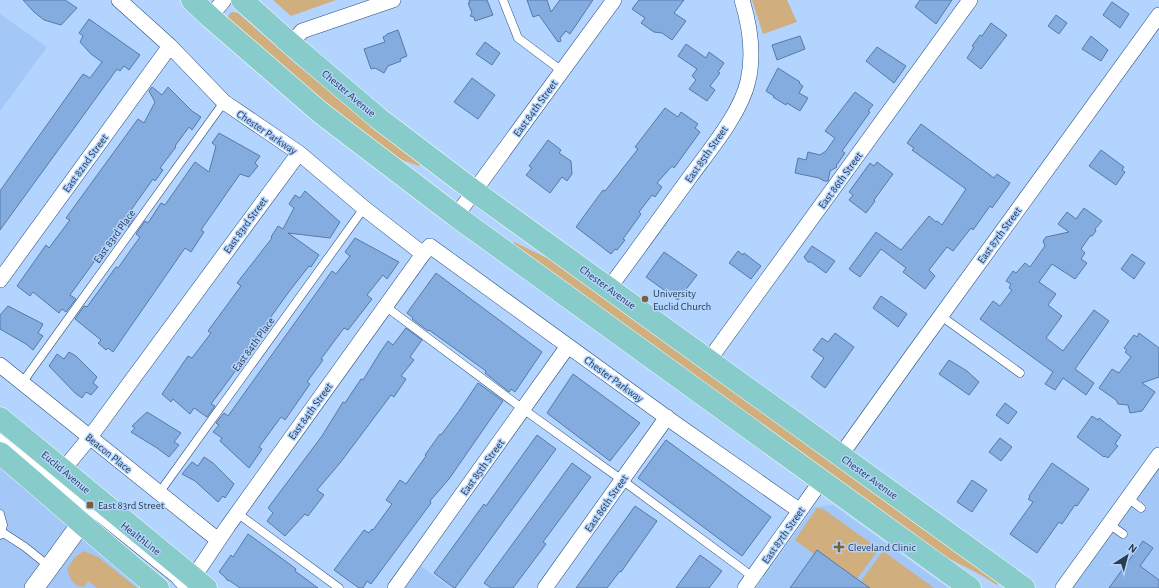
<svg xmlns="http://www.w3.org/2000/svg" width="1159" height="588" viewBox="0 0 1159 588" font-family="'Alegreya Sans',sans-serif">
  <rect width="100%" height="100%" fill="#b2d4fe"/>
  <!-- built -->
  <path fill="#a3c7f6" d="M0,14L47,47L0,111Z
    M0,453L158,588H0Z
    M1159,455V588H1063Z
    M833,505L948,588H756L814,507Z
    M414,561L451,588H395Z"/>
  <!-- green -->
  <path fill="#d1ae7d" d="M273,0H336L291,16Z
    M752,0H787L797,22L763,34Z
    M232,12L238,13L296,64L420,164L419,166L394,157L369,138L310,90L230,21L228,18L229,14Z
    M514,242L549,259L998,583L997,585L981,575L944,556L512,245Z
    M817,508L823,509L879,549L857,579L817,550L814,554L795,540Z
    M84,551L98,557L137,588H97L88,581L84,587C73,587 70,578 67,569L75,557Z
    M883,551L934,588H870L861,581Z"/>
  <!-- building -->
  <path fill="#85acde" stroke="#547aab" d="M23,0H65L77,8L61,25L44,20L34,12Z
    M469,0H487L493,15L475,21L474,17L470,16L472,13L468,3H470Z
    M527,0H547L551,12L560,0H593L570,34L566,31L560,38L561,41L558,42L539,15L533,17Z
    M639,0H684L674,13L686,21L672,40L662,33L654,32L641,23L645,18L632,9Z
    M920,0H952L936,24L915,7Z
    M1112,2L1129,14L1120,28L1103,15Z
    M1056,15L1067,23L1059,34L1048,26Z
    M89,19L140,55L129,70L124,66L120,71L117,69L0,230V191L83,74L90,78L102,62L91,54L80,42L83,36L79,33Z
    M991,23L1007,35L981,69L967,58L974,47L972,46L980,35L982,36Z
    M398,30L407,56L400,59L401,61L388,66L384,73L375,68L371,69L364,49L385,42L383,37L387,35V34Z
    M800,36L805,49L777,60L772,45Z
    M1091,36L1108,50L1101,61L1082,49Z
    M485,42L500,53L492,65L476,54Z
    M686,44L706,58L709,52L724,63L718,72L720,73L710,86L715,90L707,101L689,89L696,80L692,76L697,69L678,56Z
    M877,47L906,66L894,83L866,61Z
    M778,68L800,82L799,83L803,86L799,93L808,98L800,111L787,103L786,105L773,97L774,96L766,91Z
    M472,78L495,95L478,119L454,102Z
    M152,87L162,95L168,87L192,111L201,117L192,130L189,127L175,146L176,147L160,168L163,170L155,181L153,179L131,210L136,214L128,227L123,222L70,295L76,299L66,312L62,309L59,313L33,292L30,296L17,286L46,245L49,248L70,220L66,218L138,119L144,123L155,102L149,91Z
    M855,92L873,105L868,111L870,112L842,151L845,153L836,166L837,167L830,171L828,181H824L819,178L795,173L798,158L806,160L808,152L820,155L826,151L835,138L825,131Z
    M665,108L678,117L681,112L698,124L695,128L700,132L674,168L672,166L657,183L662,187L655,197L652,195L639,212L641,214L623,239L625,240L617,250L615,249L611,254L576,227L603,190L605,191L638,149L635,147Z
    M921,124L994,178L997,174L1010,183L992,208L990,206L973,230L971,228L953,251L947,247L929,270L935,276L925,289L903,272L906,268L881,249L860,277L849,269L876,232L901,250L929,216L936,222L937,221L942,225L966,189L912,150L914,148L907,143Z
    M219,133L260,156L255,163L258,166L249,177L240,174L201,230L204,232L191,252L185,248L113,352L108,348L106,350L98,343L101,340L75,319L84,306L87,307L116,267L118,268L140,237L136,234L145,221L148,223L161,203L165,205L195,162L209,172L216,146L212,143Z
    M548,140L561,150L559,153L571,161L572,174L567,181L562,177L550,193L526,175L532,168L529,166Z
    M1101,150L1124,167L1122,170L1125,172L1116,185L1089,166Z
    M877,162L893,174L874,200L875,201L866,213L849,200L853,195L849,192L870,163L874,166Z
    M305,191L340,222L330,238L288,233L319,255L311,267L309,266L288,293L240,360L242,362L211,404L215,406L207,417L194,408L190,414L173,399L171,402L162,394L188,356L192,358L211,333L208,331L241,286L237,283L272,238L271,237L278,226L283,229L294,208L289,204L295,195L300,198Z
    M1084,208L1102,221L1095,229L1096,231L1092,236H1090L1081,249L1085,253L1081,259L1087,263L1075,279L1052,264L1039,282L1056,294L1048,305L1062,316L1046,338L1063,351L1094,310L1109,321L1075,369L1094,383L1086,395L1063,378L1055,390L1045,384L1053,372L980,319L993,301L1000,306L1012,290L1009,288L1011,284L1006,281L1013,271L1016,273L1025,263L1030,267L1045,246L1043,241L1046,237L1069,232L1058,224L1067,212L1076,219Z
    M355,238L399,262L387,279L383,275L367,295L372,299L348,330L344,328L321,359L323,360L307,382L310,384L285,420L281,417L259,447L262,449L249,468L220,441L222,438L213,432L219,425L216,423L224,413L228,416L332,271L336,274L350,256L345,252Z
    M812,246L835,261L826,273L811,262H808L804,257Z
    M738,251L743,255L744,253L761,266L751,279L729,263Z
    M664,252L697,275L678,300L646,277Z
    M1132,254L1145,263L1134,279L1121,269Z
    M436,273L542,352L515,392L511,389L509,392L485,373L486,371L429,330L428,331L412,319L413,318L407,313Z
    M881,296L907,314L898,327L873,308Z
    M8,306L43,324L38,333L43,336L33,350L26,344L0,329V315Z
    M406,328L422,340L410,357L414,360L401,376L406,379L394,397L391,395L340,463L317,490L324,495L308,516L305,514L285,536L267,521L273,513L268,508L322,436L343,402L345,403L361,379L363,380L381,351L388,341L393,345Z
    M835,333L854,347L825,388L811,377L824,358L813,350L822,338L828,342Z
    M1139,333L1159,348V377L1142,383L1155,392L1142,411L1130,413L1128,405L1118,404L1116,400L1099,388L1112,369L1119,373L1131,357L1125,352L1127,350L1124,348L1134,335L1137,337Z
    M69,352L76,356L97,377L93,383L98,387L91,395L86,392L82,398L75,393L49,366L57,354L64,359Z
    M949,360L967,371L979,382L969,395L939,374Z
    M573,374L640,423L610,461L547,413Z
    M478,383L503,401L449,479L430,501L431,503L371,584L367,581L363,588H359L334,570L364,530L369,533L372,529L373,530L392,504L386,500L400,480L406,484L426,456L425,455L440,434L441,435L459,411Z
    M1005,403L1017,412L1008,424L996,415Z
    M147,412L181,433L174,442L179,445L169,457L157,448L131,432L135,428L132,426Z
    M1092,416L1098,420L1099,418L1121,435L1115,444L1118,446L1108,458L1105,456L1104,457L1077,437Z
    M537,435L556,449L455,588H454L434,573L484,504L486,506Z
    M1000,438L1012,447L1001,461L989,452Z
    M666,440L771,517L742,556L638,478Z
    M204,457L213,463L234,484L225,498L223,496L218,502L195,481L182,474L192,462L198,466Z
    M572,463L591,477L543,542L546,544L513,588H491L484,583Z
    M1052,463L1089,489L1077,506L1075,505L1062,524L1059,522L1037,553L1010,534L1033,502L1028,499L1030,497L1029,496Z
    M972,480L987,490L972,512L957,502Z
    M635,506L657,521L621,572L620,571L607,588H576Z
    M248,534L284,560L296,569L295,571L318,588H240L230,581L227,580L225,577L219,572L231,555L233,557Z
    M1143,541L1153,548L1140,566L1159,580V588H1109Z
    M817,550L857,579L870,588H790Z
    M700,555L722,571L709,588H676Z"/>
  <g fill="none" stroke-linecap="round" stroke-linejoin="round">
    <defs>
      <path id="service" d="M503,0L518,38L562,71
        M385,306L523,409L622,480L753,577
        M941,316L1020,373
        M22,383L224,102
        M0,438L175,579L183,588
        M159,493L364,208
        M1128,498L1141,508
        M237,513L339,588
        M0,514L3,525L0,535
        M1109,524L1123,534
        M2,532L25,547L50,567"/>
      <path id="minor" d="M119,0L170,46L224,102L299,153L364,208L423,254
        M210,17L224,0
        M291,44L302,31L393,0
        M456,216L614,0
        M0,280L170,46
        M609,288C636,252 663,214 690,177C709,151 741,113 748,81C754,55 750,26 742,0
        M709,360L970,0
        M0,365L218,540
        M841,455L911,357L1159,15
        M63,470L90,437L299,153
        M193,578L228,526L423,254L430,246L673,422L800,511
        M395,588L568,346
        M545,588L667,417
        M745,588L821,481
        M1063,588L1159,455"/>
      <path id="tertiary" d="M34,588C56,559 77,528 99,500"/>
      <path id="primary" d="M192,0L210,17L321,113L456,216L970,588
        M242,0L291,44L378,118L474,191L1024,588
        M0,418L206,588
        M0,453C53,498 104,544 158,588"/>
    </defs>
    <!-- service casing -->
    <use href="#service" stroke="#284c79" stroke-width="9"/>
    <!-- minor casing -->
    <use href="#minor" stroke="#284c79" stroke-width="16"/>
    <!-- tertiary casing -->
    <use href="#tertiary" stroke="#284c79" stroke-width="20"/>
    <!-- primary casing -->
    <use href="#primary" stroke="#fff" stroke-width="23"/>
    <!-- service -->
    <use href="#service" stroke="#fff" stroke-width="8"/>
    <!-- minor -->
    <use href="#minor" stroke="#fff" stroke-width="15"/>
    <!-- tertiary -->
    <use href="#tertiary" stroke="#fff" stroke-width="19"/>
    <!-- primary -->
    <use href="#primary" stroke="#87cbcb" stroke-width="22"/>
  </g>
  <!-- markers -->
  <g fill="#7d5f33" stroke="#b2d4fe" stroke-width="1.5">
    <circle cx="645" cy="299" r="4"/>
    <rect x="86" y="501" width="8" height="8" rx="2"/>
    <path d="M837 541h4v4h4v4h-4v4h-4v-4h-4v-4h4z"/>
  </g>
  <g text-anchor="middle" stroke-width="3" stroke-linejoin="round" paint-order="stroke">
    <!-- street labels -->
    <g font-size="11" fill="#2c3d52" stroke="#b2d4fe">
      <text transform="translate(349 93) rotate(40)" y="4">Chester Avenue</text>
      <text transform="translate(535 108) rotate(-54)" y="4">East 84th Street</text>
      <text transform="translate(267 132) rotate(34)" y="4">Chester Parkway</text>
      <text transform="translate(706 154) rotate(-55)" y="4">East 85th Street</text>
      <text transform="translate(85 163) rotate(-54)" y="4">East 82nd Street</text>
      <text transform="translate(840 180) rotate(-54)" y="4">East 86th Street</text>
      <text transform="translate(245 225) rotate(-54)" y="4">East 83rd Street</text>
      <text transform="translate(999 235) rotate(-54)" y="4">East 87th Street</text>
      <text transform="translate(114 236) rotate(-54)" y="4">East 83rd Place</text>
      <text transform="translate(608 287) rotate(36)" y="4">Chester Avenue</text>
      <text transform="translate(253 344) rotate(-54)" y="4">East 84th Place</text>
      <text transform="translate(614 379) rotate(36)" y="4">Chester Parkway</text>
      <text transform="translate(310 411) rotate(-54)" y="4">East 84th Street</text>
      <text transform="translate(109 453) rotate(39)" y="4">Beacon Place</text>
      <text transform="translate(482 467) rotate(-54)" y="4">East 85th Street</text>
      <text transform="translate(66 472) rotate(40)" y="4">Euclid Avenue</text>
      <text transform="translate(870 477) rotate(36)" y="4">Chester Avenue</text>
      <text transform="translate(606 503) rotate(-55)" y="4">East 86th Street</text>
      <text transform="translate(783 535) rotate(-55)" y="4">East 87th Street</text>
      <text transform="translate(141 538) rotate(38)" y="4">HealthLine</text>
    </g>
    <!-- poi labels -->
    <g font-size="11" fill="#2c3d52" stroke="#b2d4fe" text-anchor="start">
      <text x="653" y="297">University<tspan x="653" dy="13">Euclid Church</tspan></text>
      <text x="98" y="509">East 83rd Street</text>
      <text x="848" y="551">Cleveland Clinic</text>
    </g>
  </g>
  <!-- north arrow -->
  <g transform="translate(1127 556) rotate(36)" stroke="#b2d4fe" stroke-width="3" paint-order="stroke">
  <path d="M0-3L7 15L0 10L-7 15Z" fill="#2c3d52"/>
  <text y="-6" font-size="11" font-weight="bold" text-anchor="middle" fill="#2c3d52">N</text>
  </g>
</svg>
